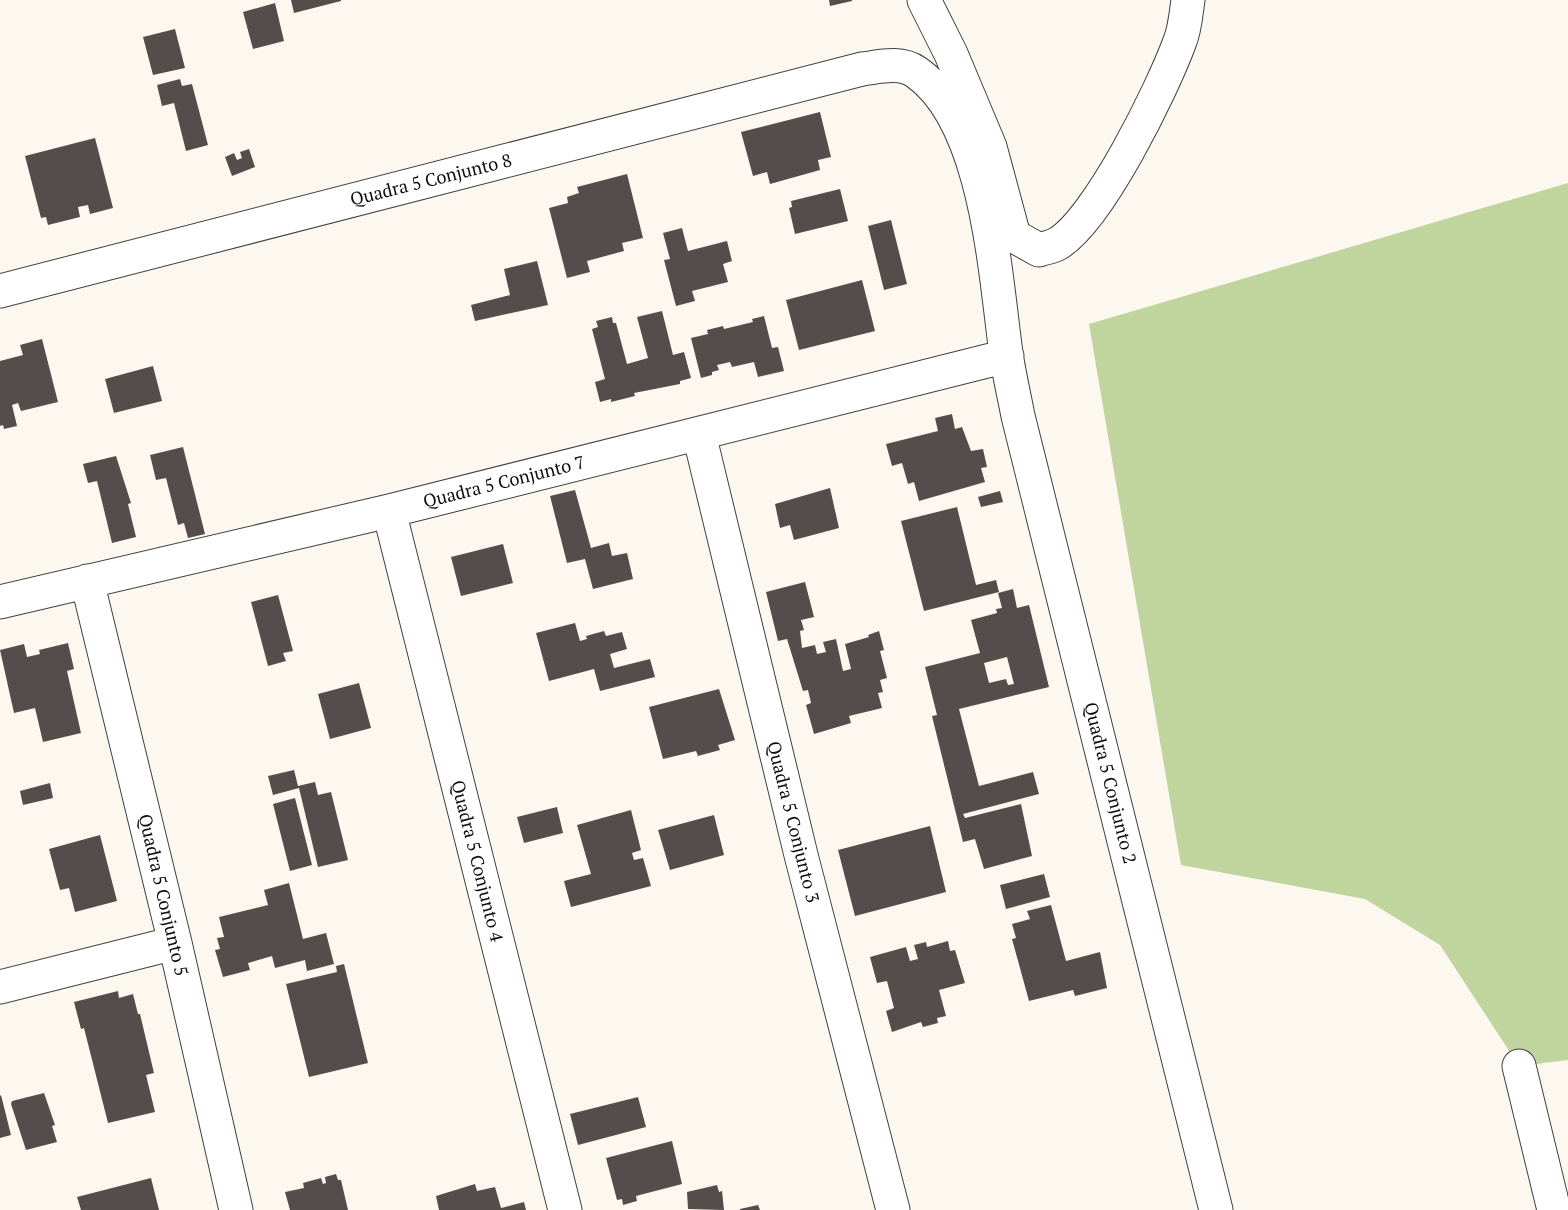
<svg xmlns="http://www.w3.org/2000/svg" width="1568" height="1210" viewBox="0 0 1568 1210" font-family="'PT Serif',serif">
  <rect width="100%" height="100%" fill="#fdf8ef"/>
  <!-- forest -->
  <path fill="#c0d49d" d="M1568,183V1060L1519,1066L1440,945L1365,899L1181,865L1089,324Z"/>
  <!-- building -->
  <path fill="#554d4b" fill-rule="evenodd" d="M291,0H341V1L294,13Z
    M829,0H852V1L830,6Z
    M275,3L284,41L253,49L243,12Z
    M175,29L185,68L153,75L143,37Z
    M180,79L182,86L192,84L208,145L186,151L174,103L162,106L157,85Z
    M820,112L831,157L818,160L820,170L770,184L767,172L753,176L741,132Z
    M95,138L113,208L90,214L88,205L78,207L80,217L48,225L46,217L41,218L25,156Z
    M249,149L255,167L232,176L225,157L234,153L237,160L242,158L240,152Z
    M627,174L643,238L622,243L624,251L587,261L590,272L567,278L549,208L568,203L567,197L579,193L577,187Z
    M840,189L848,221L795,234L789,208L792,207L791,201Z
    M891,220L907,284L884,290L868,226Z
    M682,228L688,251L727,241L732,261L723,264L728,282L692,291L695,301L676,306L664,260L670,259L663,233Z
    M537,261L548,305L475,321L471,305L510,295L504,269Z
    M862,280L875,331L799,350L786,300Z
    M662,311L673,355L684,352L691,378L680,381V384L634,393L635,396L611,402V399L600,402L595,382L605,379L592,329L598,327L596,321L612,317L613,323H616L627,364L648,358L637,317Z
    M764,316L772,348L778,347L784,371L758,377L754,362L732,367L730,362L717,365L719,370L712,372V375L701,378L691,338L708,334L707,330L723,326L724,329L753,322L752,319Z
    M42,339L58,402L21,411L18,403L12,405L17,426L4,429L3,425L0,426V361L23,355L20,345Z
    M153,366L162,401L114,413L105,379Z
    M952,414L955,429L962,427L971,451L983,449L987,467L981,468L985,482L919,501L914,482L908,484L902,463L892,466L886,444L938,431L935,418Z
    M183,447L205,534L188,538L184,523L178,525L166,478L156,480L150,455Z
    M116,456L131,503L128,504L136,537L112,543L97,481L88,483L83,464Z
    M830,488L839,528L794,540L790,525L780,528L775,504Z
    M575,490L591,548L609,543L612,556L627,553L633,579L593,589L585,559L567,563L550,496Z
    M1000,491L1003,502L981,507L978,497Z
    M957,507L976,585L996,580L999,592L924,611L901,521Z
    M503,544L513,583L461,596L451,557Z
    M805,582L814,617L801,620L804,630L800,631L802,648L815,645L817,654L826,652L823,642L836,639L843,671L851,669L845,644L869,637L868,635L879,631L884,650L880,651L887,678L880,680L883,692L878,693L882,708L849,716L851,723L814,734L806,705L811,703L808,690L803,691L787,639L778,641L766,592Z
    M1013,589L1017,608L1029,605L1049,687L959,709L979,786L1033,772L1039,794L963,814L965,818L1021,804L1032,856L984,869L975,839L963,842L932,716L937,715L925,667L980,653L971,620L997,613L996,609L1002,608L998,593ZM1007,657L1014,684L1008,685L1006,679L989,683L984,663Z
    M278,595L293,651L283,653L286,661L268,666L251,602Z
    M575,623L580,641L587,639L586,636L604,631L606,636L622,632L627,649L610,654L614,668L650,659L655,677L600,691L594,669L549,681L536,633Z
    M68,643L74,669L67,671L81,733L43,742L35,708L14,713L0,650L24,644L27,657L40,654L39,650Z
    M359,683L371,728L330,739L318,694Z
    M719,689L735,740L718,745L720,750L698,756L696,751L663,759L649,707Z
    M294,770L298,786L315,782L318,795L331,792L348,860L318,867L299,788L273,795L268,776Z
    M50,783L53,798L23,805L20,791Z
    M295,798L312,865L290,871L273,804Z
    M557,807L563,833L524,843L517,817Z
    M631,810L641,850L632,853L634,860L643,858L651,886L571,907L564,881L591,874L577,825Z
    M714,815L724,855L670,870L658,830Z
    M930,826L946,892L855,916L838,850Z
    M100,835L117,901L75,912L69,888L60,890L49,849Z
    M1044,874L1050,897L1006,909L1000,885Z
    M289,883L303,939L326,933L334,964L307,971L305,960L275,968L272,956L248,963L250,970L223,977L215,950L220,949L217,938L224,937L219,917L268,905L264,890Z
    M1051,905L1066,961L1100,952L1107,988L1075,996L1073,990L1029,1001L1012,939L1016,938L1012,924L1030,919L1027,911Z
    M948,941L950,951L955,950L965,983L939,990L946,1016L937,1018L938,1023L923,1027L921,1022L892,1032L886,1011L894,1008L887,981L877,983L870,957L906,947L910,961L918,959L914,945L926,942L927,947Z
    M344,964L368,1063L309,1077L286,984L337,972L336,966Z
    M118,991L119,998L133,994L138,1014H140L154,1073L146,1075L155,1112L108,1123L84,1028L81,1029L74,1002Z
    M44,1093L55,1125L52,1126L57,1142L26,1150L11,1104L12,1101Z
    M1,1095L11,1135L0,1138V1096Z
    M638,1097L646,1127L578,1145L570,1114Z
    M672,1141L682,1184L636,1196L637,1201L623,1205L622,1199L617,1200L606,1158Z
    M336,1174L338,1180H341L348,1210H290L285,1192L304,1188L303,1183L321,1178L323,1184L326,1183L325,1177Z
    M151,1178L159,1210H81L77,1197Z
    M475,1184L477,1191L495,1187L501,1208L524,1202L526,1210H439L436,1196Z
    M717,1185L719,1192L722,1191L724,1210L688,1209L687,1192Z
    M758,1205L760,1210H740V1209Z"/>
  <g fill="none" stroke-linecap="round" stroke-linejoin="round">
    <defs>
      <path id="street" d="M924,0L951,54L990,147L1014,236L1039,250C1044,248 1052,247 1057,244C1098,221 1163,88 1180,41C1185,29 1186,13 1188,0
        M0,291L862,69C879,67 900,61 916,72C987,121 995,274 1006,353C1009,374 1014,395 1018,416L1216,1210
        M699,434L801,855L893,1210
        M389,511L565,1210
        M87,581L175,943L236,1210
        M0,602L389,511L1007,356
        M0,987L175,943
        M1519,1066L1554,1210"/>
    </defs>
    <!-- street casing -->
    <use href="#street" stroke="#404040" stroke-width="35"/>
    <!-- street -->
    <use href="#street" stroke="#fff" stroke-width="33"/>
  </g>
  <g text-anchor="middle" stroke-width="6" stroke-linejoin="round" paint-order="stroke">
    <!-- street labels -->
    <g font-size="18" fill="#0d0d0d" stroke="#fff">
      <text transform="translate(431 180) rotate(-14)" y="6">Quadra 5 Conjunto 8</text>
      <text transform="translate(504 482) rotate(-14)" y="6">Quadra 5 Conjunto 7</text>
      <text transform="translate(1110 783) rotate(76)" y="6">Quadra 5 Conjunto 2</text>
      <text transform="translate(793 822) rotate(76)" y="6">Quadra 5 Conjunto 3</text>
      <text transform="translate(477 861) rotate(76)" y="6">Quadra 5 Conjunto 4</text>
      <text transform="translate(163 895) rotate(77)" y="6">Quadra 5 Conjunto 5</text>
    </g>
  </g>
</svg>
